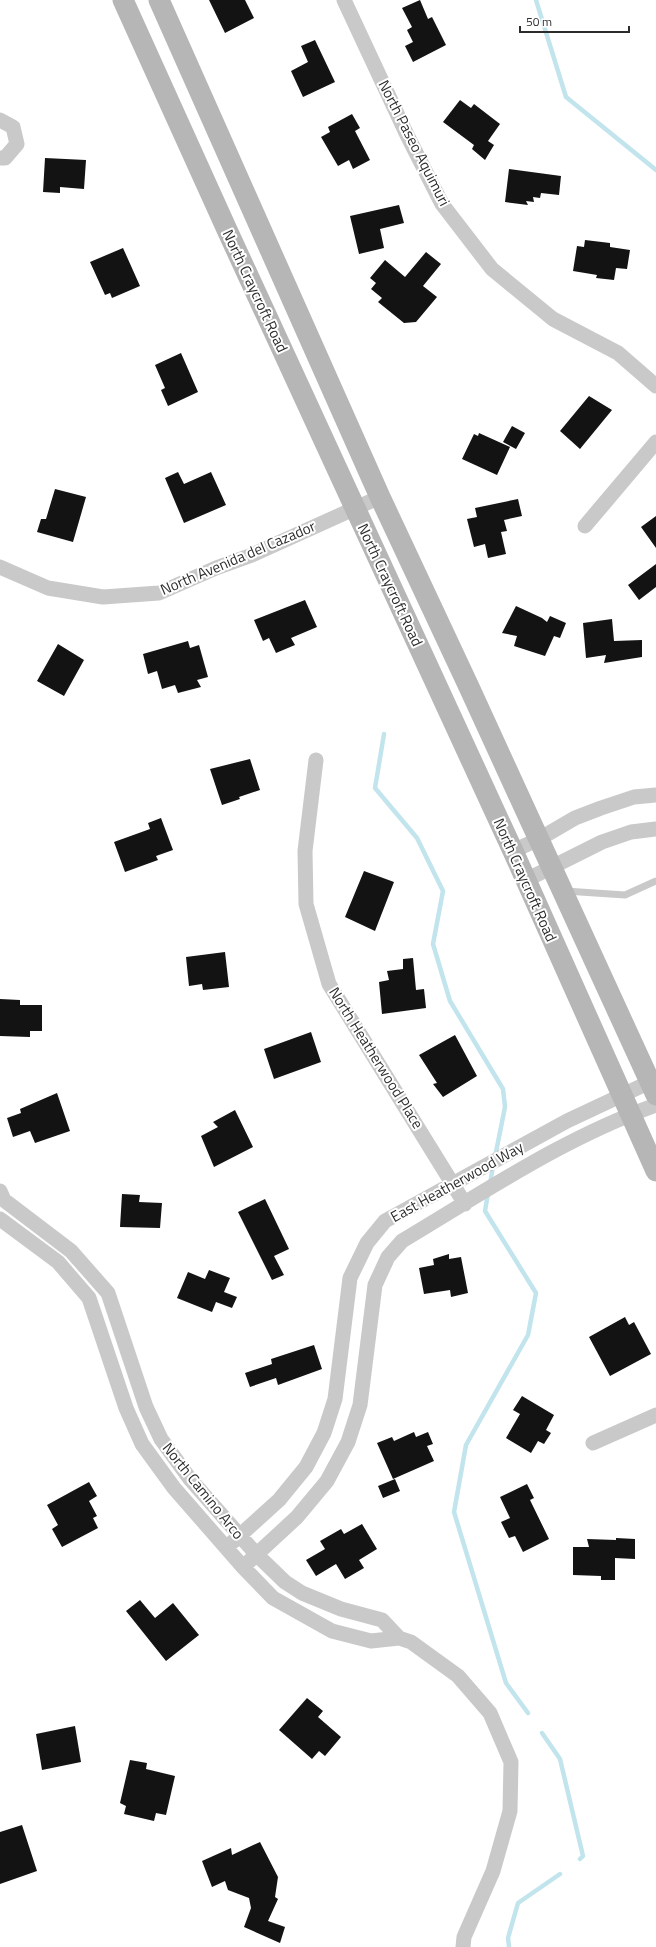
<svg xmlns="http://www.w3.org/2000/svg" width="656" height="1947" viewBox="0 0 656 1947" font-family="'Titillium Web',sans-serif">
  <rect width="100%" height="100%" fill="#fff"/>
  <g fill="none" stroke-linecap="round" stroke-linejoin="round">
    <!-- stream -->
    <path stroke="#c1e4ed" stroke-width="4.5" d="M536,0L566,97L656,170
      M384,734L375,788L417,838L443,891L433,944L450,1001L503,1089L505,1107L495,1157
      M490,1184L493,1166
      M488,1193L485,1211L536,1293L528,1335L466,1445L454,1512L506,1683L528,1713
      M542,1733L560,1759L583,1856L580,1859
      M509,1947L508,1938L518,1903L560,1874"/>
  </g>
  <!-- building -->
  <path fill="#131313" d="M209,0H245L254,18L225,33Z
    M420,0L428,19L432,17L446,45L413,62L405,46L413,42L407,30L412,27L402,8Z
    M315,40L335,82L303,97L291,71L308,62L301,46Z
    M460,100L471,108L474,104L500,124L488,141L494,145L485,160L472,149L474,145L443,122Z
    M352,114L360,128L355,131L370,160L353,169L349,160L338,166L321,137L330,132L328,127Z
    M45,158L86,160L84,189L60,187V193L43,192Z
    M509,169L561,176L559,195L541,193L540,198L533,197L534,202L526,201L528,205L505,202Z
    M399,205L404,223L380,229L384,248L359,254L350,216Z
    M585,240L610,243V247L630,250L627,269L616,268L614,280L596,278L597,275L573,271L577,246L584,247Z
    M123,248L140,286L112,298L110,293L105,295L90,262Z
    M426,252L441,264L423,286L437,297L416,322L404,323L378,302L382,298L371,289L376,283L370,278L385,260L405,277Z
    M181,353L198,392L168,406L161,390L165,388L155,365Z
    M589,396L612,410L580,449L560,431Z
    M512,426L525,433L516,449L503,442Z
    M479,433L510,447L497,475L462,459L474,434L478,436Z
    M178,472L184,484L211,472L226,505L184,523L165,478Z
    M55,489L86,497L73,542L37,532L41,519H46Z
    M518,499L522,516L504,520L507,531L501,532L506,554L488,558L485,544L474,547L467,519L477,517L475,508Z
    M656,516V548L641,527Z
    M656,564V587L639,600L628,585Z
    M305,600L317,627L291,638L295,645L276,653L269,638L263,641L254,620Z
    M516,606L542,618L547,622L550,616L566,623L560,638L554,636L545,656L514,646L517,636L502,633Z
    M612,619L614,641L642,640V657L604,663L606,655L586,658L583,623Z
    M188,641L190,648L199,645L208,677L197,680L201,687L178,693L175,685L162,689L157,671L148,674L143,654Z
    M58,644L84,660L64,696L37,681Z
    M250,759L260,790L239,797L240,799L222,805L210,769Z
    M161,818L173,850L156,856L158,860L125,872L114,842L150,829L148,823Z
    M364,871L394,882L375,931L345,917Z
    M225,952L229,987L203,990L202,984L189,986L186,957Z
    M413,958L416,990L424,989L426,1008L382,1014L379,982L389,980L387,971L403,969V959Z
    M0,999L20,1000V1005H42V1031H30V1037L0,1036Z
    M311,1032L321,1062L274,1079L264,1049Z
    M455,1035L477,1076L443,1097L433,1084L437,1083L419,1055Z
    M57,1093L70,1131L35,1143L30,1131L13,1137L7,1118L21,1113L20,1109Z
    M235,1110L253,1147L214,1167L201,1136L218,1127L213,1122Z
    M122,1194L140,1195L139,1202L162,1203L160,1228L120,1227Z
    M265,1199L289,1249L274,1256L284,1275L272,1280L238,1212Z
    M449,1254V1259L461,1257L468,1293L451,1297L450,1290L424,1294L419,1268L434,1265L433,1259Z
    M209,1270L230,1278L224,1292L237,1297L232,1308L216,1302L212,1312L177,1298L188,1272L205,1279Z
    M625,1317L629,1325L634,1322L651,1354L610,1376L589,1337Z
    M314,1345L322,1369L278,1385L276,1378L250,1387L245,1373L272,1364L271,1359Z
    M522,1396L554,1415L546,1430L551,1433L544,1444L538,1441L531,1453L506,1438L520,1414L513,1410Z
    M414,1432L416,1437L428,1432L433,1444L427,1446L434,1461L393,1479L377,1443L392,1437L394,1441Z
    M395,1479L400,1491L383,1498L378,1486Z
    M89,1482L97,1496L89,1501L97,1516L93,1518L98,1528L62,1547L52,1529L58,1525L47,1505Z
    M527,1484L534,1498L530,1500L549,1539L523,1552L515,1536L509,1538L501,1522L510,1518L500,1497Z
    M362,1524L377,1549L359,1560L364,1568L345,1579L336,1564L316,1576L306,1560L325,1549L320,1541L341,1529L344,1534Z
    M616,1538L635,1539V1559L615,1558V1580H601V1576L573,1575V1547H589L587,1539L616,1540Z
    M140,1600L155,1618L173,1603L199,1635L166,1661L126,1611Z
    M307,1698L323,1711L318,1717L341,1737L325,1756L319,1751L312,1759L279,1730Z
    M75,1726L81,1762L42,1770L36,1734Z
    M130,1760L147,1763L146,1769L175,1776L166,1815L156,1813L154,1821L124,1814L126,1806L120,1803Z
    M22,1825L37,1871L0,1884V1832Z
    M260,1842L278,1877L275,1897L278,1899L268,1921L285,1927L280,1943L244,1927L251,1908L249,1898L228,1890L225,1881L212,1887L202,1861L231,1848L232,1855Z"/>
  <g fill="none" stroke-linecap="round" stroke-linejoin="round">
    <!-- lane -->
    <path stroke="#c9c9c9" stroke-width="7" d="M565,891L625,895L656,881"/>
    <!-- street -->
    <path stroke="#c9c9c9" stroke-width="15" d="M344,0L407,135L442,204L492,269L553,319L618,353L656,386
      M0,120L13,127L17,144L5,158H0
      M585,526L656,442
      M0,567L48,588L103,597L159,593L216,568L252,555L380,497
      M316,760L305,851L306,904L329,984L465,1204
      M513,851L539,839L575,818L601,808L634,797L656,795
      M526,880L602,842L631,832L656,829
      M0,1191L4,1200L71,1251L108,1293L146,1407L161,1439L190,1479L257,1555L285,1582L302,1593L341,1609L382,1620L399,1638L411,1642L458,1676L490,1713L511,1762L510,1811L493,1871L464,1937L463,1947
      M0,1219L58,1262L89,1298L126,1408L142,1444L174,1488L243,1567L273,1598L332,1631L371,1641L399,1638
      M593,1443L656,1415
      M227,1547L279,1500L306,1467L324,1433L335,1399L350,1278L367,1243L385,1221L567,1121L650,1082
      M243,1567L297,1517L327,1481L348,1442L360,1405L375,1285L388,1257L402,1241C484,1192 565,1137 656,1105"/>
    <!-- secondary -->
    <path stroke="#b6b6b6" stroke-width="21" d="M123,0L228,232L513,851L656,1171
      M159,0L380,497L469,687L656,1095"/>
  </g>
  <g text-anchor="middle" stroke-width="4" stroke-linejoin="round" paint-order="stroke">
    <!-- street labels -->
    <g font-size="15" fill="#2c2c2c" stroke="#fff">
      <text transform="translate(414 143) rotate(63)" y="5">North Paseo Aquimuri</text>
      <text transform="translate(255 291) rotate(65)" y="5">North Craycroft Road</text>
      <text transform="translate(238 558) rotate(-23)" y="5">North Avenida del Cazador</text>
      <text transform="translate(390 585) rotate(65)" y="5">North Craycroft Road</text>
      <text transform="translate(525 880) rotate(66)" y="5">North Craycroft Road</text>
      <text transform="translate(376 1058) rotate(58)" y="5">North Heatherwood Place</text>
      <text transform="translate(457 1182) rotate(-29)" y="5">East Heatherwood Way</text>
      <text transform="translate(203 1491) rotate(51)" y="5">North Camino Arco</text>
    </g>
  </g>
  <!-- scale -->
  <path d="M520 26v6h109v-6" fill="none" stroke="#2c2c2c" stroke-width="2"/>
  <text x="526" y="26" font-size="12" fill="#2c2c2c" stroke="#ffffff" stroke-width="3" paint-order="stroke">50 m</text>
</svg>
